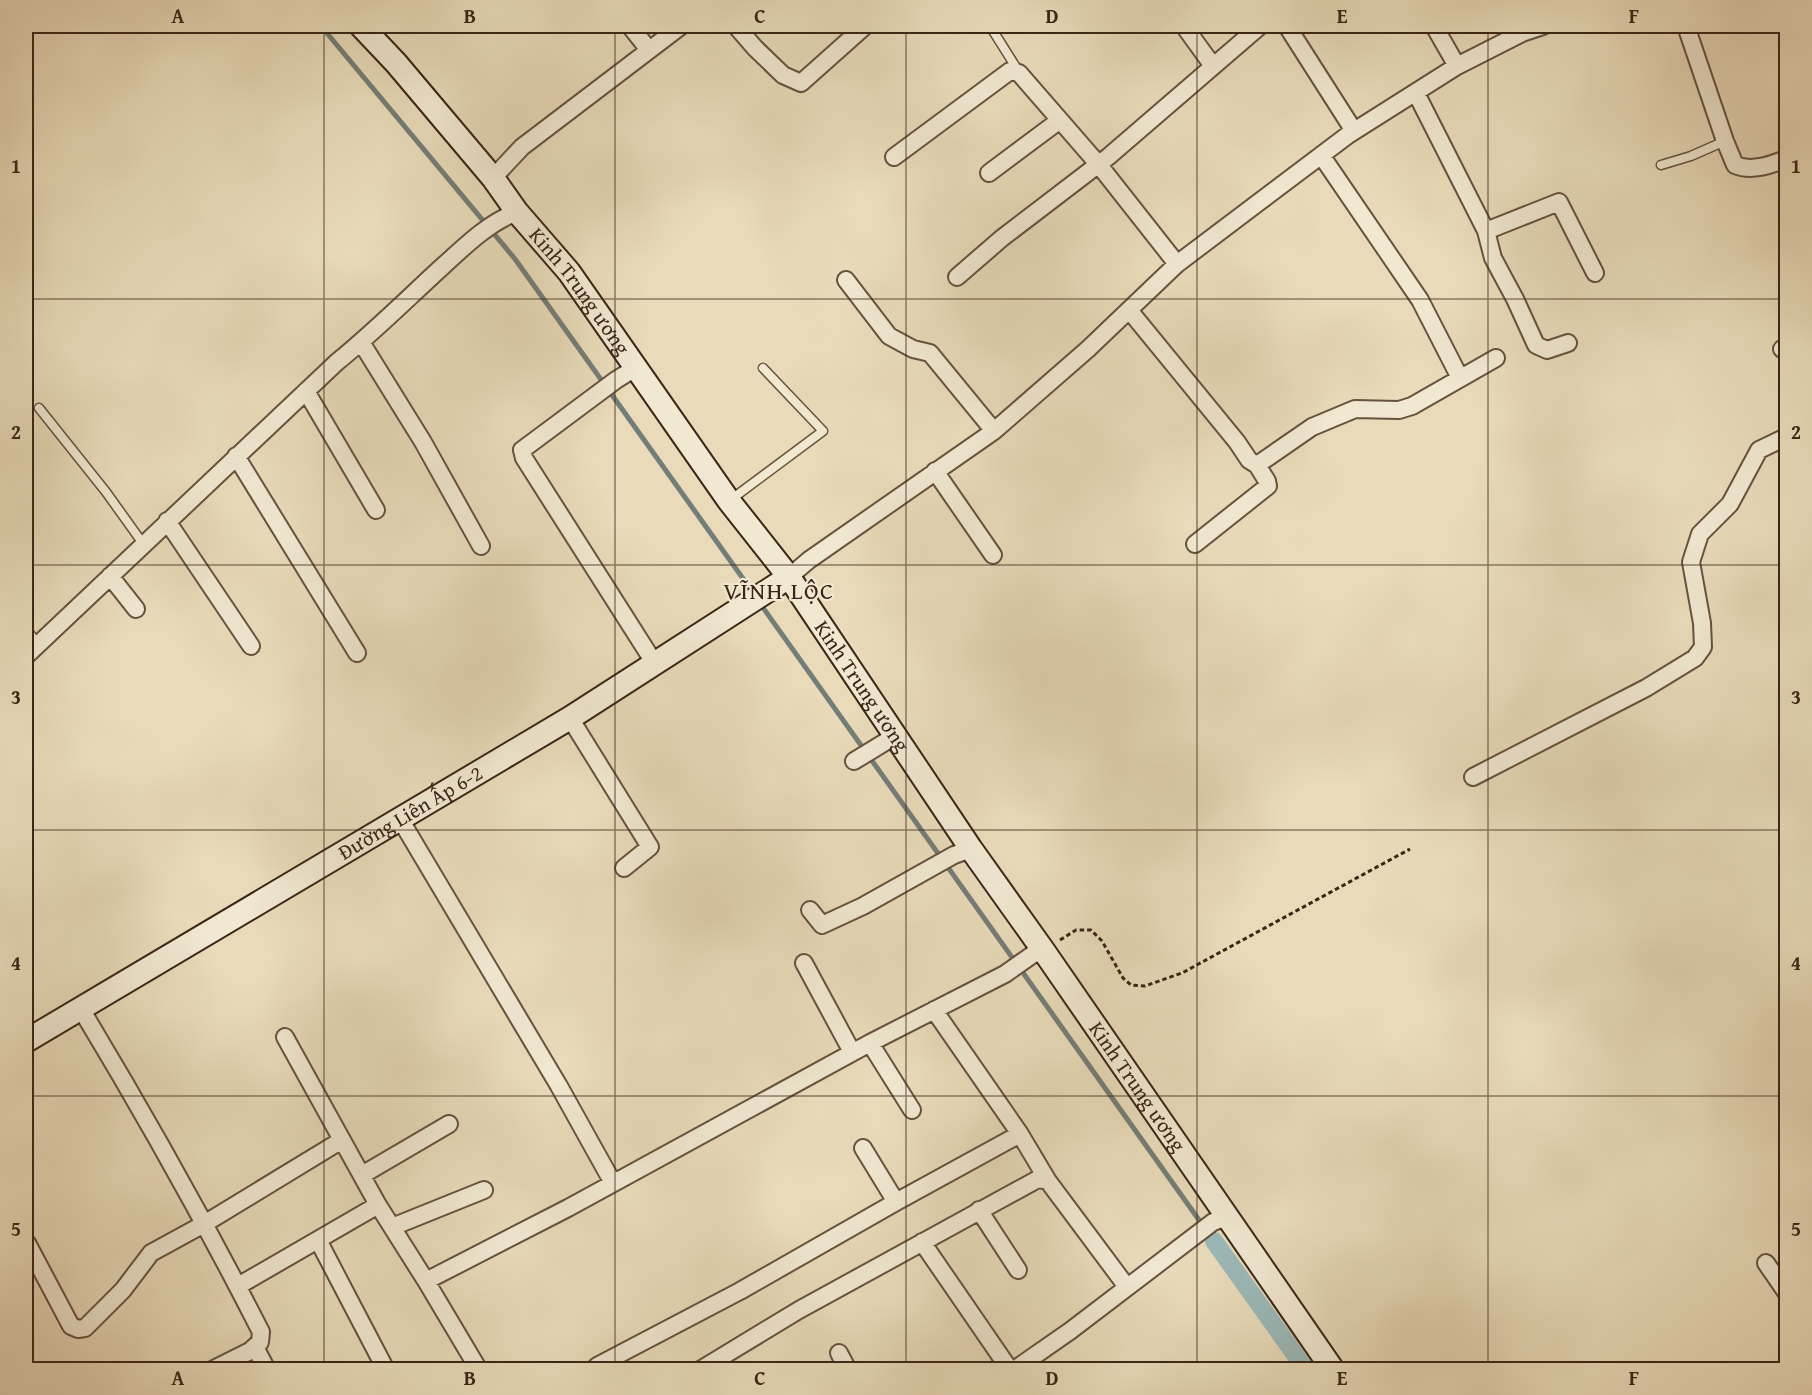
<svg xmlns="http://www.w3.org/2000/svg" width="1812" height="1395" viewBox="0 0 1812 1395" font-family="'Gentium Book Plus',serif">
  <rect width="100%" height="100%" fill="#e9dbba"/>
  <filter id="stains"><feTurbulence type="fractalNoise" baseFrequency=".00333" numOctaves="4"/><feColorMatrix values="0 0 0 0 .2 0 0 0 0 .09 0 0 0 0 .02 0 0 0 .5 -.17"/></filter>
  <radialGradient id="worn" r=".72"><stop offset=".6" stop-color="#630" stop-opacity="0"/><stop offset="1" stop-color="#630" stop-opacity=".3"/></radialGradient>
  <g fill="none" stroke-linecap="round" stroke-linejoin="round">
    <!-- stream -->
    <path stroke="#747e78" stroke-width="5" d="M321,26L515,259L754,594
      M759,602L1214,1241"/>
    <!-- canal -->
    <path stroke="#9bb9b9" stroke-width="18" d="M1214,1241L1306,1370"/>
    <defs>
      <path id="lane" d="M990,26L1019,72
        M1661,165L1691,156L1725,141
        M39,408L106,492L144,545
        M729,501L823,431L763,368
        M26,629L38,644"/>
      <path id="street" d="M630,26L649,50
        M736,26L755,48L783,75L801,83L865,26
        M1184,26L1213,66
        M1287,26L1354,131
        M1434,26L1457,66
        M1686,26L1725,141L1735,165C1752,172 1770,165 1786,159
        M1416,93L1486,231L1559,202L1595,273
        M1321,155L1420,300L1460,378
        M894,157L1010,71L1019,73L1099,165L1177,264
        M989,173L1060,120
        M493,178L522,147L681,26
        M1486,231L1493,258L1515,299L1536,345L1547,350L1568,343
        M957,277L1002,238L1108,157L1260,26
        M846,280L889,336L913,349L930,353L994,431
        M1129,310L1237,442L1249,460L1257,465L1312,427L1355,409L1399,410L1412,406L1496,358
        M361,342L423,442L481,546
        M1782,349L1786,347
        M637,367L616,380L522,450L524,458L655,664
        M306,391L376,510
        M236,456L357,653
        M935,471L993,555
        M167,521L251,646
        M1195,544L1268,486L1267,481L1257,465
        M110,576L136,609
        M789,577L809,560L994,431L1088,349L1177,264L1348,135L1457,66L1522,33L1543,26
        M26,656L337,362C374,332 408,298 443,266C465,246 488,223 517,212
        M570,718L650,847L624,868
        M854,761L895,736
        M1473,777L1646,688L1695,658L1703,647L1702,623L1691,562L1700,534L1730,504L1759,450L1786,437
        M400,819L559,1086L613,1183
        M810,910L822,925L863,906L954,855L971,849
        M804,963L852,1052
        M81,1009C145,1115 205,1222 261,1332L260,1342L250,1351L212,1370
        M934,1010L1020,1134
        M285,1037L378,1205L426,1281
        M870,1043L912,1110
        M863,1148L896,1202
        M362,1175L449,1124
        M979,1210L1018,1270
        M392,1227L484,1190
        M318,1240L386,1370
        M922,1242L1010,1370
        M27,1243L71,1326L78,1329L85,1328L123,1290L151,1253L204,1224L342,1140
        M1766,1263L1786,1292
        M238,1286L378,1205
        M255,1347L267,1370
        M839,1353L848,1370
        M597,1366L740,1291L896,1202L1020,1134L1048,1181
        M479,1370L426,1281L568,1208L870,1043L1005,974L1032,955L1043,950
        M700,1370L799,1310L1038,1179L1048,1181L1127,1287
        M1014,1370L1070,1331L1213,1222L1227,1217"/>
      <g id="secondary">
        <path id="s1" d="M361,26L396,63L493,178L517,212L569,272L729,501L789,577L971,849L1043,950L1333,1370"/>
        <path id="s2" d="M26,1041L570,718L789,577"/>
      </g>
    </defs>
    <!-- lane casing -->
    <use href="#lane" stroke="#66523f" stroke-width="11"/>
    <!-- street casing -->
    <use href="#street" stroke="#66523f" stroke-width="20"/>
    <!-- secondary casing -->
    <use href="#secondary" stroke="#3a2516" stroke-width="26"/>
    <!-- path -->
    <path stroke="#3a2516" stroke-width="3" stroke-dasharray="4.5 3" stroke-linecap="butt" d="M1060,940L1076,930H1091L1102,941L1123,978L1131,985L1145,986L1182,973L1410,849"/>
    <!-- lane -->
    <use href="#lane" stroke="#f1e8d2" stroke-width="8"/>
    <!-- street -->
    <use href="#street" stroke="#f1e8d2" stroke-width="16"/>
    <!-- secondary -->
    <use href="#secondary" stroke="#f1e8d2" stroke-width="22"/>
  </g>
  <!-- grid -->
  <path fill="none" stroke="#3a2516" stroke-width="1.5" stroke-opacity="0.55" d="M324,26V1370M615,26V1370M906,26V1370M1197,26V1370M1488,26V1370M26,299H1786M26,565H1786M26,830H1786M26,1096H1786"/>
  <g text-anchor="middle" stroke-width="4.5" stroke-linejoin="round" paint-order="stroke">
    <!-- street labels -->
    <g font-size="21" fill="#3a2516" stroke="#f1e8d2">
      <text dy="7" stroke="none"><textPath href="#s1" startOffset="344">Kinh Trung ương</textPath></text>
      <text dy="7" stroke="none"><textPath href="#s1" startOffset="830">Kinh Trung ương</textPath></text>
      <text dy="7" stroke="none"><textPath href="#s2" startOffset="447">Đường Liên Ấp 6-2</textPath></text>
      <text dy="7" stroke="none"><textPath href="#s1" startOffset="1316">Kinh Trung ương</textPath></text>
    </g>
    <!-- quarter labels -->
    <g font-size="24" letter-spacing="1.5" fill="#3a2516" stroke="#f1e8d2">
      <text x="779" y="599">VĨNH LỘC</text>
    </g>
  </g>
  <!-- margin -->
  <rect width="1812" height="1395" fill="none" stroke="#e9dbba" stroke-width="66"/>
  <rect x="33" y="33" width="1746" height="1329" fill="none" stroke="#3a2516" stroke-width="2"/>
  <g font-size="20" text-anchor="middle" font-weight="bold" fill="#3a2516">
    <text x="178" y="23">A</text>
    <text x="470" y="23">B</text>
    <text x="760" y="23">C</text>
    <text x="1052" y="23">D</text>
    <text x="1342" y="23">E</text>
    <text x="1634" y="23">F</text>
    <text x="16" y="173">1</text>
    <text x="1796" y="173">1</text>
    <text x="16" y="439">2</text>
    <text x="1796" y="439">2</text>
    <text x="16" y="704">3</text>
    <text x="1796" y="704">3</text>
    <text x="16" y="970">4</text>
    <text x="1796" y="970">4</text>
    <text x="16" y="1236">5</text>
    <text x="1796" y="1236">5</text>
    <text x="178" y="1385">A</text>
    <text x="470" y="1385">B</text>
    <text x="760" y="1385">C</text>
    <text x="1052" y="1385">D</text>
    <text x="1342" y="1385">E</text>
    <text x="1634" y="1385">F</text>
  </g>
  <rect width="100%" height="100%" filter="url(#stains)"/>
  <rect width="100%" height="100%" fill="url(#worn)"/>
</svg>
